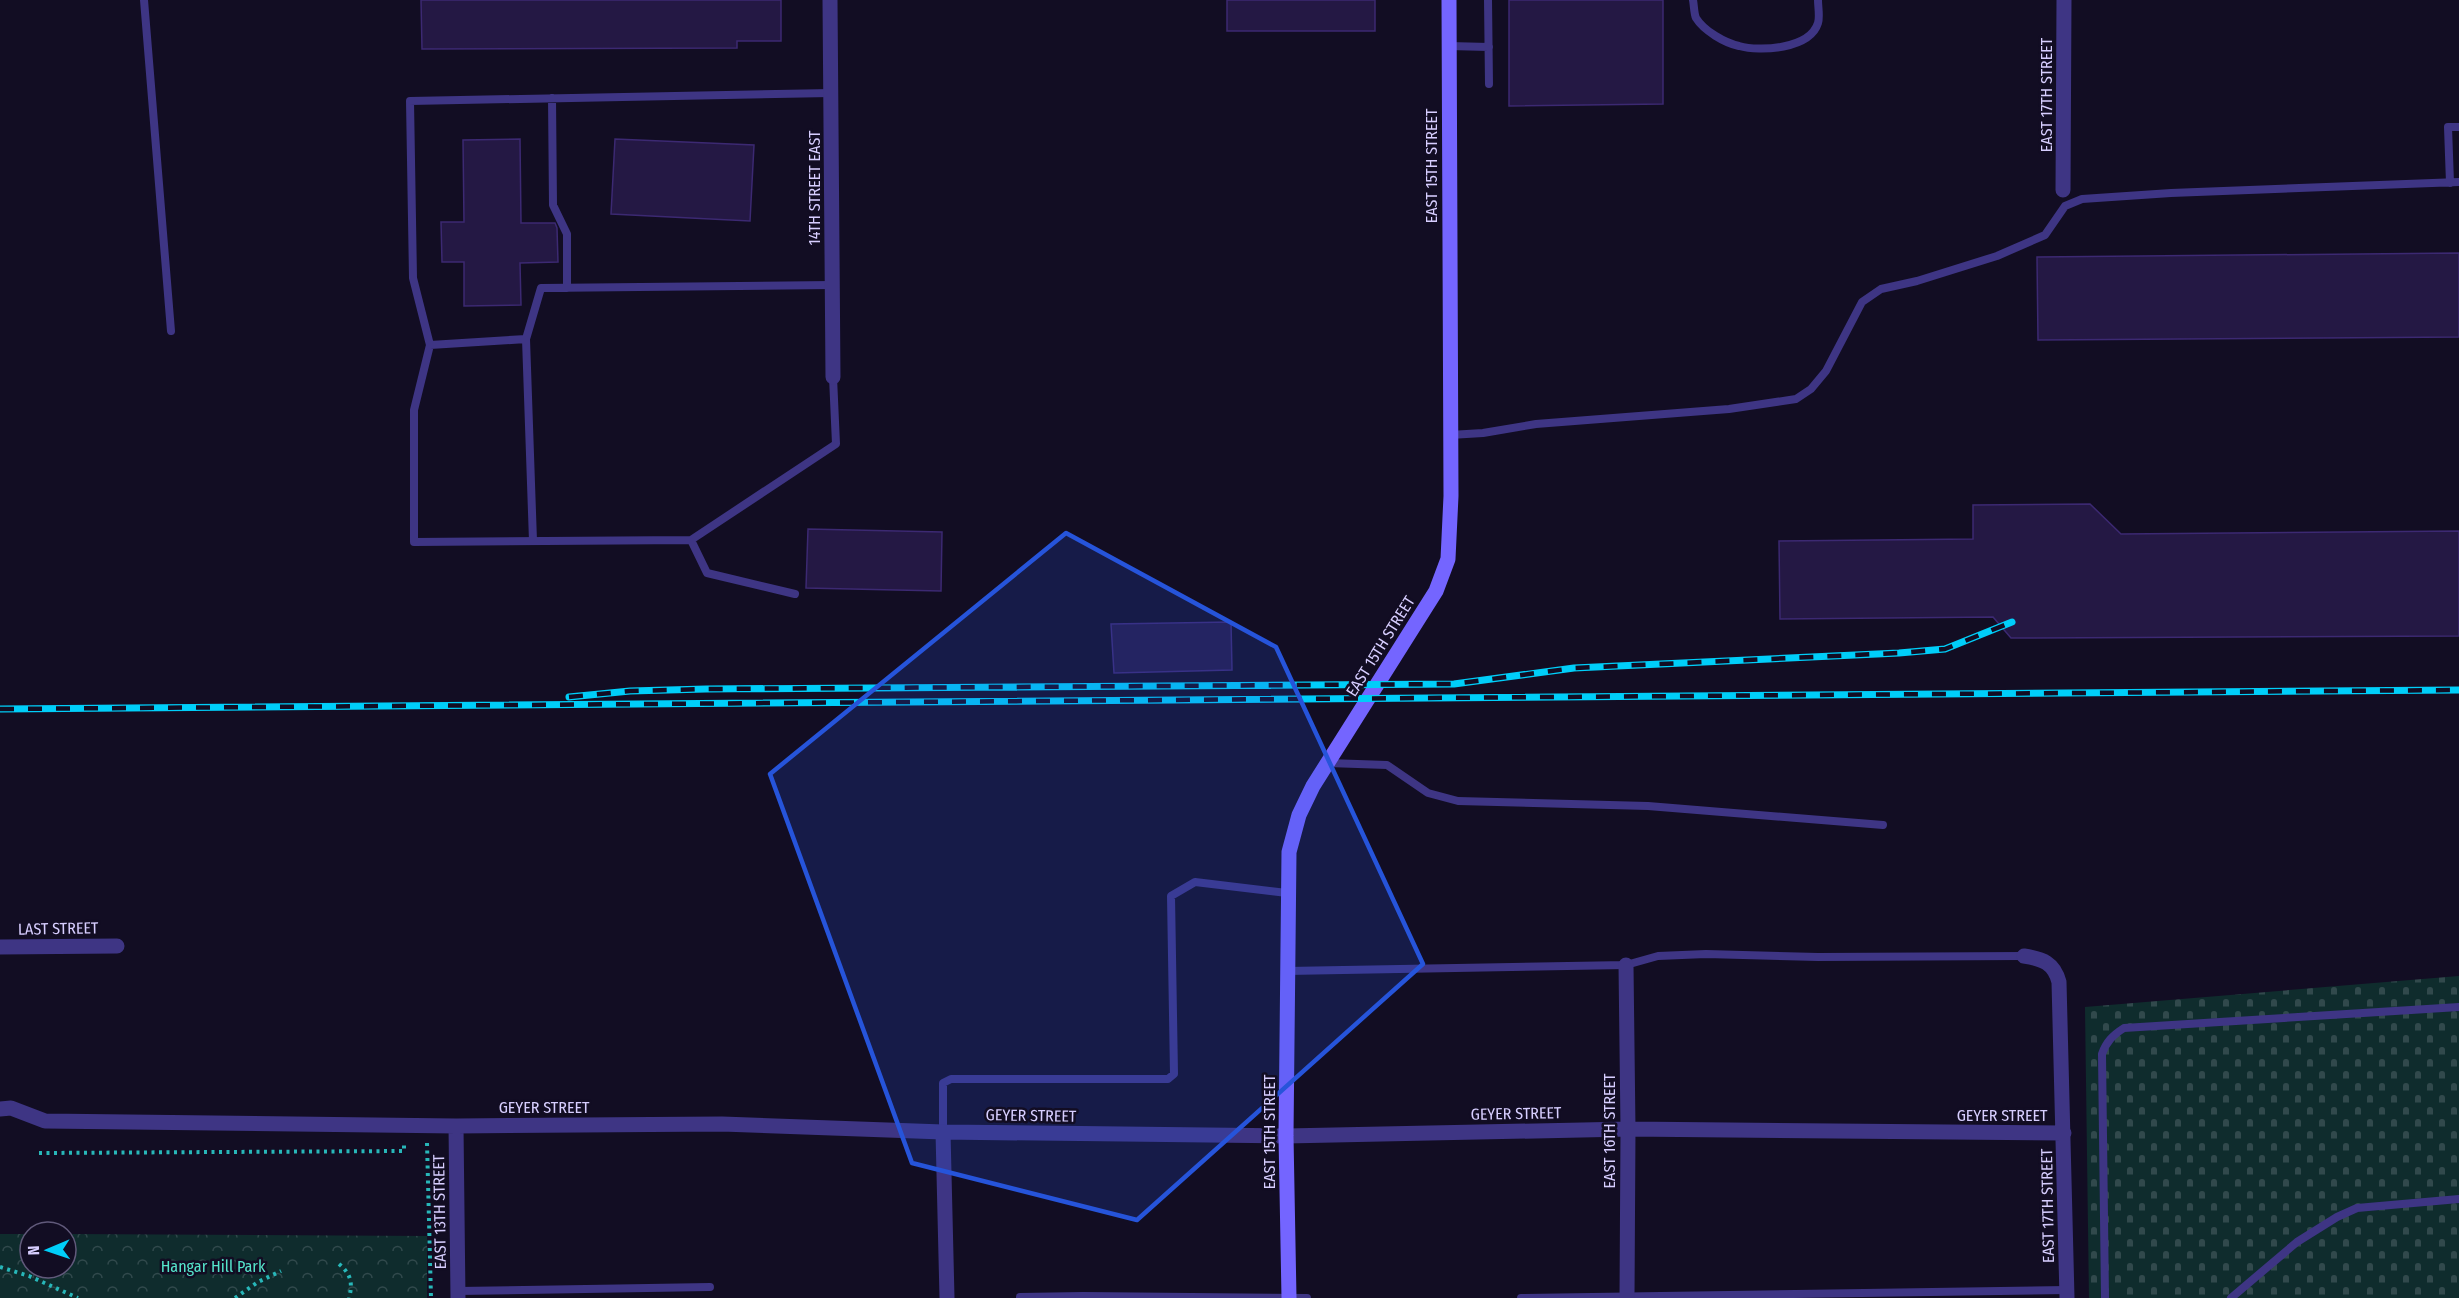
<svg xmlns="http://www.w3.org/2000/svg" width="2459" height="1298" viewBox="0 0 2459 1298" font-family="'Fira Sans Condensed',sans-serif">
  <defs>
    <pattern id="cemetery-stones" width="16" height="16" patternUnits="userSpaceOnUse" patternTransform="scale(1.5)"><rect width="16" height="16" fill="#0f2c2d"/><path d="M2 7V4a2 2 0 0 1 4 0v3zM10 15v-3a2 2 0 0 1 4 0v3z" fill="#31494c"/></pattern>
    <pattern id="park-crowns" width="20" height="18" patternUnits="userSpaceOnUse" patternTransform="scale(1.5)"><rect width="20" height="18" fill="#0f2c2d"/><path d="M2 6a3 3 0 1 1 6 0M12 15a3 3 0 1 1 6 0" fill="none" stroke="#31494c"/></pattern>
  </defs>
  <rect width="100%" height="100%" fill="#120d23"/>
  <!-- cemetery -->
  <path fill="url(#cemetery-stones)" d="M2459,976V1298H2089L2085,1007Z"/>
  <!-- park -->
  <path fill="url(#park-crowns)" d="M0,1234H30V1268H66V1234L427,1236V1298H0Z"/>
  <!-- building -->
  <path fill="#241844" stroke="#3c2972" stroke-width="1.5" d="M421,0H781V41H737V48L422,49Z
    M1227,0H1375V31H1227Z
    M1509,0H1663V104L1509,106Z
    M520,139L521,223H555L557,228L558,262L520,263L521,305L464,306V262H442L441,222H464L463,140Z
    M615,139L754,145L750,221L611,214Z
    M2459,253V337L2038,340L2037,257Z
    M2090,504L2121,534L2459,531V636L2011,638L1993,617L1780,619L1779,541L1973,539V505Z
    M808,529L942,532L941,591L806,588Z
    M1231,622L1232,670L1114,673L1111,624Z"/>
  <g fill="none" stroke-linecap="round" stroke-linejoin="round">
    <!-- path -->
    <path stroke="#28b7b9" stroke-width="4" stroke-dasharray="3 4.5" stroke-linecap="butt" d="M427,1143L431,1298
      M39,1153L404,1151V1142
      M339,1264C351,1274 353,1283 349,1298
      M0,1267L29,1276L78,1298
      M235,1298L258,1282L281,1271"/>
    <!-- lane -->
    <path stroke="#3e3584" stroke-width="8" d="M144,0L171,331
      M1488,0L1489,84
      M1693,0C1694,5 1694,14 1696,18C1704,31 1725,43 1739,46C1760,52 1810,49 1818,23C1820,17 1818,7 1818,0
      M1449,46L1489,47
      M831,93L410,101L413,278L430,345L526,339L541,288L832,285
      M552,98L553,205L567,234V288
      M2450,183L2448,127H2459
      M526,339L533,541
      M430,345L414,410V542L691,540L836,444L833,377
      M1450,435L1483,433L1536,424L1729,409L1796,399L1811,389L1826,371L1862,302L1881,289L1917,281L1997,256L2045,235L2065,206L2082,199L2171,193L2459,182
      M691,540L707,573L795,594
      M1328,763L1387,765L1428,793L1458,801L1648,806L1883,825
      M1287,971L1626,965L1658,956L1706,954L1818,957L2024,956
      M943,1132V1083L951,1079H1168L1174,1074L1171,896L1195,882L1287,893
      M458,1291L710,1287
      M1020,1297L1083,1296L1307,1298
      M1521,1298L2067,1290
      M2105,1298L2102,1054C2106,1042 2113,1035 2124,1028L2459,1007
      M2231,1298L2297,1242L2337,1217L2357,1208L2459,1199"/>
    <!-- street -->
    <path stroke="#3e3584" stroke-width="15" d="M830,0L833,377
      M2063,190L2064,0
      M0,947L117,946
      M2024,956C2043,959 2054,963 2059,982L2067,1298
      M1626,965L1628,1129L1627,1298
      M0,1109L11,1108L45,1121L456,1126L722,1124L943,1132L1286,1136L1628,1129L2064,1133
      M456,1126L458,1298
      M943,1132L947,1298"/>
    <!-- secondary -->
    <path stroke="#7465ff" stroke-width="15" d="M1289,1298L1286,1136L1289,852L1299,815L1313,786L1424,610L1436,591L1448,559L1451,496L1449,0"/>
    <defs>
      <path id="rail" d="M569,697L630,691L706,689L1454,684L1574,668L1899,653L1945,649L2012,622
        M0,709L2459,690"/>
    </defs>
    <!-- rail casing -->
    <use href="#rail" stroke="#00cef9" stroke-width="7"/>
    <!-- rail -->
    <use href="#rail" stroke="#120d23" stroke-width="4.5" stroke-dasharray="14" stroke-linecap="butt"/>
  </g>
  <!-- marked area -->
  <path fill="#2654da" fill-opacity="0.2" stroke="#2654da" stroke-width="4.5" stroke-linejoin="round" d="M1066,533L1276,647L1423,964L1137,1220L912,1163L770,774Z"/>
  <g text-anchor="middle" stroke-width="5" stroke-linejoin="round" paint-order="stroke">
    <!-- street labels -->
    <g font-size="16" fill="#d7ceff" stroke="#120d23">
      <text transform="translate(2046 95) rotate(-90)" y="6">EAST 17TH STREET</text>
      <text transform="translate(1431 166) rotate(-90)" y="6">EAST 15TH STREET</text>
      <text transform="translate(814 188) rotate(-90)" y="6">14TH STREET EAST</text>
      <text transform="translate(1380 646) rotate(-58)" y="6">EAST 15TH STREET</text>
      <text transform="translate(58 928) rotate(-1)" y="6">LAST STREET</text>
      <text x="544" y="1113">GEYER STREET</text>
      <text transform="translate(1516 1113) rotate(-1)" y="6">GEYER STREET</text>
      <text transform="translate(1031 1115) rotate(1)" y="6">GEYER STREET</text>
      <text x="2002" y="1121">GEYER STREET</text>
      <text transform="translate(1609 1131) rotate(-90)" y="6">EAST 16TH STREET</text>
      <text transform="translate(1269 1132) rotate(-90)" y="6">EAST 15TH STREET</text>
      <text transform="translate(2047 1206) rotate(-91)" y="6">EAST 17TH STREET</text>
      <text transform="translate(439 1212) rotate(-91)" y="6">EAST 13TH STREET</text>
    </g>
    <!-- park labels -->
    <g font-size="16" fill="#55e4cb" stroke="#120d23">
      <text x="213" y="1272">Hangar Hill Park</text>
    </g>
  </g>
  <!-- north arrow -->
  <g transform="translate(48 1250) rotate(268)"><circle r="28" fill="#120d23" stroke="#615a7b" stroke-width="1.5"/>
  <path d="M0-4.5L10 22L0 15L-10 22Z" fill="#00cef9"/>
  <text y="-9" font-size="16" font-weight="bold" text-anchor="middle" fill="#d7ceff">N</text>
  </g>
</svg>
